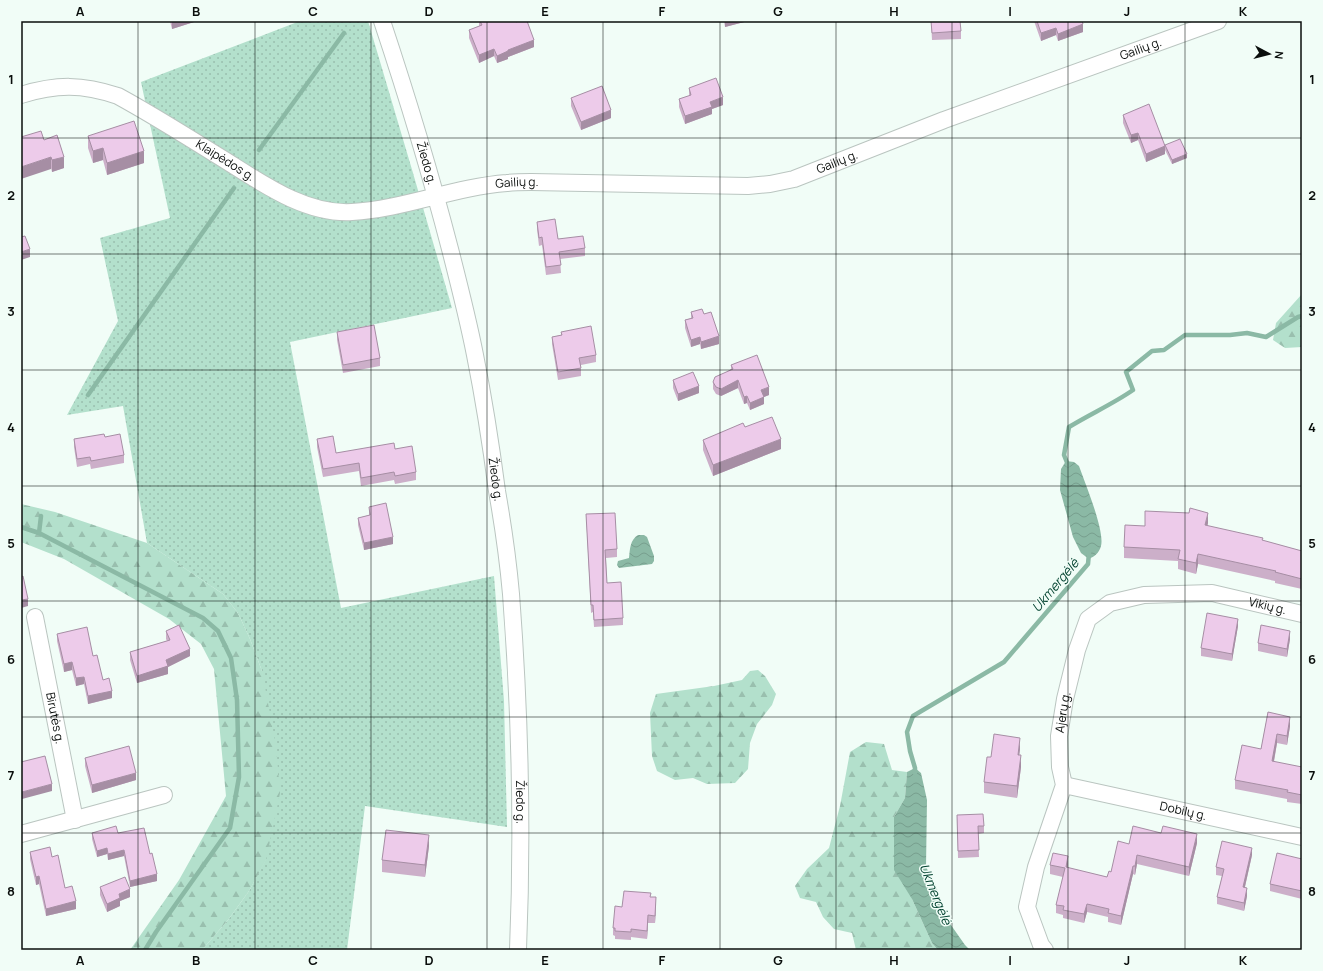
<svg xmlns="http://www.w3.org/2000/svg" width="1323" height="971" viewBox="0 0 1323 971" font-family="Manrope,sans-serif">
  <defs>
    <pattern id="grass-dots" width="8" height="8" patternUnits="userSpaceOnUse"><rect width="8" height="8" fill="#b3e0cc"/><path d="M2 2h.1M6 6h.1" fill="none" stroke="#99bfae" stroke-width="1.8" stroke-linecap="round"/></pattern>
    <pattern id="forest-firs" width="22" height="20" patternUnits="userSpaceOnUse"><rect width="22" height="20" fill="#b3e0cc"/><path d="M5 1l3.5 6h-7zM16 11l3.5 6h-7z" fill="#99bfae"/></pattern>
    <pattern id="water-waves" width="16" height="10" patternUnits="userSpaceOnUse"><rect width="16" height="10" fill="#8bb9a5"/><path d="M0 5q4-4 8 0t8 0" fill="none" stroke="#779e8d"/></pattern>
  </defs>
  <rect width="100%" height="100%" fill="#f1fdf7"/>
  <!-- grass -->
  <path fill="url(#grass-dots)" d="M300,21H368L413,173L452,308L290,342L341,608L494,576L504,701L507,827L365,806L347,950H202L228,920L249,891L266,859L262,671L250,639L238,613L223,594L147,543L123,406L67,415L118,321L100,238L170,218L141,82Z"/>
  <!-- forest -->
  <path fill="url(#forest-firs)" d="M1302,294V347L1285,348L1273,340L1276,323Z
    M21,504L55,512L147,543L223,594L238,613L250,639L262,671L276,746L280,793L266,860L249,891L228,920L202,950H130L179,880L226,796L214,669L201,644L169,619L64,559L21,542Z
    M758,670L765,676L776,694L772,705L757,724L750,743L748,769L735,783L707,784L693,778L675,780L657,771L652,756L650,713L656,694L714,686L742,680L750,671Z
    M866,742L884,744L892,770L907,772L905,798L894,817L912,899L932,943L938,950H856L852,933L834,929L823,917L816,902L800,898L795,886L807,869L829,848L840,806L850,752Z"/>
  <!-- water -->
  <path fill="url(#water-waves)" d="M1066,461L1074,462L1079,466C1085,483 1105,531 1101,546C1099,553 1095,556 1089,559L1081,553L1073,537L1060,490L1061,469Z
    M638,535H644L647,537L654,556V561L652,564L619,568L617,565L618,561L629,558C630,549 630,540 638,535Z
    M915,768L921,773L927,800L926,867L936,886L946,918L965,945L970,950H938L932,943L912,899L894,870V817L905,798L907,772Z"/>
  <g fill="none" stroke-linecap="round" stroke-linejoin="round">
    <!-- stream -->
    <path stroke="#8bb9a5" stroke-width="4.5" d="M259,150L344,33
      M88,395L234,188
      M1068,465L1064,455L1069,427C1090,414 1113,404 1133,390L1126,372L1152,351L1164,350L1185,335H1230L1247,333L1266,337L1298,317L1302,316
      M21,527L39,533L203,618L218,631L231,658L237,700L239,777L230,828L156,932L145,950
      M39,533L41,516
      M915,773V768L910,751L907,732L913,716L1004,662L1088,564L1089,553"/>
    <defs>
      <g id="minor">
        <path id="s1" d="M382,21C407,96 430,172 450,249C459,284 468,319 475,355C484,400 491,445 497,491C503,525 508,560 511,594C520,713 523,831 518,950"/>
        <path id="s2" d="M21,95C57,84 82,84 118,96C151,114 183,134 215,154C255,178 302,215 352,212C404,209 454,187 507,183C515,182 523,182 531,182L748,186L770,184L794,179L944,120L1218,21"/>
        <path id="s3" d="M35,617L75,820"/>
        <path id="s4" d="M1064,785L1302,837"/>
        <path d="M21,834L164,795"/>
        <path id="s5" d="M1045,950L1041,945L1027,907L1036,867L1064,785L1060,767L1059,736L1065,699L1077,650L1088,619L1110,603L1144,595L1212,593L1302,614"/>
      </g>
    </defs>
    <!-- minor casing -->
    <use href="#minor" stroke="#bac5c0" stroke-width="18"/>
    <!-- minor -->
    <use href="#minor" stroke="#fff" stroke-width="16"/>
  </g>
  <!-- wall -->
  <path fill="#ccafc9" d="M170,21H194V22L172,29Z
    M479,21H516L534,47L508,57V59L497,63L494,56L479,63L469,38V30L479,26Z
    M724,21H748L725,27Z
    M931,21L961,31V39L932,40Z
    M1034,21H1082L1083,32L1058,41L1056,35L1041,41Z
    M689,88L723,105L712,109V114L685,124L679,107V99L689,96Z
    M571,98L611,118L581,130L571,106Z
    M1123,115L1165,145L1187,158L1172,164L1165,150V154L1146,162L1138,140L1131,143L1123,123Z
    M88,136L144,163L107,175L103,160L93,163L88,148Z
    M44,140L64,168L52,172Z
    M537,222L558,239L585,248V256L560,259L561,273L546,275L542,245L539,246L537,229Z
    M691,312L704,314L719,344L701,349L700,344L691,347L685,328V320L691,318Z
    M337,332L380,358V366L343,373L337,340Z
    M561,332L596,355V362L581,365V376L558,380L552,344V337L561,335Z
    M731,365L769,395L764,397V404L750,410L747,403L744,404L738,388L721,396L716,394L713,389V382L731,369Z
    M673,380L699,393L678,401L673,388Z
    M745,427L781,449L713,476L703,450V440Z
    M105,437L124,455V463L91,469L90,464L77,467L74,447V439Z
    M317,439L336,453L395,449L416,472V480L395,484L394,480L361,486L359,471L323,477L317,447Z
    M369,507L393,544L364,550L358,525V518L369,515Z
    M586,514L617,549V557L606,558L607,583L623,618V625L594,627L593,612L591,613Z
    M1208,523L1207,526L1302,551V589L1275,583V581L1198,564L1196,574L1178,569V561L1124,558V547L1145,526Z
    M1238,626L1232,661L1201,656V648Z
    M166,631L190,656L168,667V674L137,683L130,660V652L167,641L166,639Z
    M57,634L93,656L103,680L112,698L88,704L84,684L76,686L72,670L64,672L57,641Z
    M1290,639L1287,657L1258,651V643Z
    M1268,712L1290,726L1287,745L1277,743L1274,762L1302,767V804L1287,802V799L1235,789V780L1261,749Z
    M1020,749L1019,755L1021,767L1017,798L984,793V782L991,757Z
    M85,758L136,780L92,793L85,766Z
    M957,815L984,826V833L978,834L979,857L958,858Z
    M92,833H118L150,854L157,881L130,887L124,856L108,860L107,854L97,857L92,839Z
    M1197,843L1189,876L1137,864L1135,875L1133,874L1121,925L1108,922V917L1087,912L1084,923L1063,918V915L1056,913V905L1063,877L1050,874V865H1068V868L1107,877L1129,844Z
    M429,846L425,877L382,872V860Z
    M30,852L52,857L65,888L76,909L46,916L39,884L36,885L30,859Z
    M1252,855L1245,887L1247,896L1244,911L1217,904V897L1222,876L1216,875V867Z
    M1302,859V899L1270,891V884Z
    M100,887L130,897L120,901V906L107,912L100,895Z
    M651,897L656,905L655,923H648L647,939L631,937V940L615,939V936L613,935V928L622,907Z"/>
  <!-- shaded-wall -->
  <path fill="#a68ea4" d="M174,21H194V22L172,29V22Z
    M725,21H748L725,27Z
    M1083,24V32L1058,41V34Z
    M1056,28V35L1041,41V33Z
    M534,40V47L508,57V59L497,63V56L508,50Z
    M494,49V56L479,63V55Z
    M723,97V105L712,109V114L685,124V116L710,102Z
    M611,110V118L581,130V122Z
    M1138,133V140L1131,143V135Z
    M1165,146V154L1146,162V154Z
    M103,148V160L93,163V151Z
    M144,151V163L107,175V163Z
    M1187,154V158L1172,164V160Z
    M51,157V169L21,179V167Z
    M64,157V168L52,172V160Z
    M30,249V257L21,260V252Z
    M719,336V344L701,349V342Z
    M700,337V344L691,347V340Z
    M738,380V388L721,396V389Z
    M699,386V393L678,401V394Z
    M769,387V395L761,398V390Z
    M747,396V403L744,404V397Z
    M764,397V404L750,410V403Z
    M781,439V449L713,476V465Z
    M1208,513V523L1205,536V525Z
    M393,537V544L364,550V543Z
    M1198,554V564L1196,574V563Z
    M28,599V606L21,608V600Z
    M1238,619V626L1232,661V654Z
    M1290,631V639L1287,657V649Z
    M190,649V656L168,667V674L137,683V676L166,660Z
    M72,662V670L64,672V664Z
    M84,677V684L76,686V678Z
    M112,691V698L88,704V696Z
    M1290,717V726L1287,745V736Z
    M1277,734V743L1272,771V761Z
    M1020,738V749L1018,766V755Z
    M1021,755V767L1017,798V786Z
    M136,773V780L92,793V785Z
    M52,784V791L22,799V792Z
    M1197,834V843L1189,876V867Z
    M429,835V846L425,877V865Z
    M107,848V854L97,857V851Z
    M1252,848V855L1243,895V887Z
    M124,850V856L108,860V854Z
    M1137,855V864L1135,875V866Z
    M1068,856V865L1066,876V867Z
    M1133,866V874L1121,925V916Z
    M157,874V881L130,887V881Z
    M39,876V884L36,885V877Z
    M1247,888V896L1244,911V903Z
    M130,889V897L120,901V906L107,912V904L119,894Z
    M656,897V905L655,923V916Z
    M76,901V909L46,916V909Z
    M1087,904V912L1084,923V914Z
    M648,915V923L647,939V931Z"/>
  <!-- building -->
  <path fill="#edcbea" stroke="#a68ea4" d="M480,21H516V22L518,21H527L534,40L508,50V51L497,56L494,49L479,55L469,30L482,25Z
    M931,21H960L961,31L932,33Z
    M1037,21H1082L1083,24L1058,34L1056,28L1041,33Z
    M716,78L723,97L710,102L712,107L685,116L679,99L691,95L689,88Z
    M602,86L611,110L581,122L571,98Z
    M1149,104L1165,146L1146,154L1138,133L1131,135L1123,115Z
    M134,121L144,151L107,163L103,148L93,151L88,136Z
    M41,131L44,140L57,135L64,157L52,160L51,157L21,167V137Z
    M1180,139L1187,154L1172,160L1165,145Z
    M555,219L558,239L583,236L585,248L559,252L561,265L546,267L542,237L539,238L537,222Z
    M25,236L30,249L21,252V237Z
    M702,309L704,314L711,312L719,336L701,342L700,337L691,340L685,320L693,318L691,312Z
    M374,325L380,358L343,365L337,332Z
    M591,326L596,355L579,358L581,368L558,372L552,337L562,335L561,332Z
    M757,355L769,387L761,390L764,397L750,403L747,396L744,397L738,380L721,389L716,387L713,382L715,377L733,369L731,365Z
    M693,372L699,386L678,394L673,380Z
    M772,417L781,439L713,465L703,440L743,423L745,427Z
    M104,434L105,437L120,434L124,455L91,461L90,457L77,459L74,439Z
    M333,436L336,453L394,443L395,449L412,446L416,472L395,476L394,472L361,478L359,463L323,469L317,439Z
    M386,503L393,537L364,543L358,518L370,515L369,507Z
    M1190,508L1208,513L1205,525L1263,538L1262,540L1302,551V579L1275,572L1276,571L1198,554L1196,563L1178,559L1180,550L1124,547L1125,525L1145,526V511L1189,513Z
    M615,513L617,549L605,550L607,583L621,582L623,618L594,620L593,605H591L586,514Z
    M23,576L28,599L21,600V577Z
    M1207,613L1238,619L1232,654L1201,648Z
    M179,625L190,649L166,660L168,666L137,676L130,652L170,640L166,631Z
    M1261,625L1290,631L1287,649L1258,643Z
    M87,627L93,656L97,655L103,680L109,678L112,691L88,696L84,677L76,678L72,662L64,664L57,634Z
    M1268,712L1290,717L1287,736L1277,734L1272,761L1302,767V795L1287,792L1288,790L1235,780L1242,745L1261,749Z
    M994,734L1020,738L1018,755H1021L1017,786L984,782L987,757H991Z
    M129,746L136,773L92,785L85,758Z
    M45,756L52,784L22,792L21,789V762Z
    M983,814L984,826H978L979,850L958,851L957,815Z
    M116,826L118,833L144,828L150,854L152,853L157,874L130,881L124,850L108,854L107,848L97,851L92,833Z
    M1133,826L1161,833L1163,826L1197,834L1189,867L1137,855L1135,866H1133L1121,916L1108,913L1109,909L1087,904L1084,914L1063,910L1064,906L1056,905L1065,868L1050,865L1053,853L1068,856L1066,867L1107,877L1109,871L1111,872L1118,841L1129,844Z
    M386,830L429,835L425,865L382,860Z
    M1222,841L1252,848L1243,887L1247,888L1244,903L1217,897L1224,869L1216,867Z
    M50,847L52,857L58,855L65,888L72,886L76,901L46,909L39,876L36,877L30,852Z
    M1277,853L1302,859V891L1270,884Z
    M125,877L130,889L119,894L120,898L107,904L100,887Z
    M624,891L651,893L650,897H656L655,916L648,915L647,931L631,929V932L615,931V928H613L615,906L622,907Z"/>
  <!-- grid -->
  <path fill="none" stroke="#0a0e0c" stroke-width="1" stroke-opacity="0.55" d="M138,21V950M255,21V950M371,21V950M487,21V950M603,21V950M720,21V950M836,21V950M952,21V950M1068,21V950M1185,21V950M21,138H1302M21,254H1302M21,370H1302M21,486H1302M21,601H1302M21,717H1302M21,833H1302"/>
  <g text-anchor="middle" stroke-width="3" stroke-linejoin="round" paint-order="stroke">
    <!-- street labels -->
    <g font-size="12" fill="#0a0e0c" stroke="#f1fdf7">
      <text dy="4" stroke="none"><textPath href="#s2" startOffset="1179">Gailių g.</textPath></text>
      <text dy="4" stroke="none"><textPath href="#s2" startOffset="224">Klaipėdos g.</textPath></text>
      <text dy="4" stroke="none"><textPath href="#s2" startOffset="855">Gailių g.</textPath></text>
      <text dy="4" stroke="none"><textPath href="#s1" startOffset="149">Žiedo g.</textPath></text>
      <text dy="4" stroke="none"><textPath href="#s2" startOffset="531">Gailių g.</textPath></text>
      <text dy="4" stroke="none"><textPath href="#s1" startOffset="473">Žiedo g.</textPath></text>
      <text dy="4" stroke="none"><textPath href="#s5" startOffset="532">Vikių g.</textPath></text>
      <text dy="4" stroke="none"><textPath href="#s5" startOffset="248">Ajerų g.</textPath></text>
      <text dy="4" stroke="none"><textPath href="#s3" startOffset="103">Birutės g.</textPath></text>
      <text dy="4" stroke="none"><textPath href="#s1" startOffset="797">Žiedo g.</textPath></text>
      <text dy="4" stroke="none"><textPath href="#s4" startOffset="122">Dobilų g.</textPath></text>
    </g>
    <!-- water labels -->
    <g font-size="13" font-style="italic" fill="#044431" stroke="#f1fdf7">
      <text transform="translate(1055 585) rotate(-50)" y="5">Ukmergėlė</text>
      <text transform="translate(936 894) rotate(68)" y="5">Ukmergėlė</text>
    </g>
  </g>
  <!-- border -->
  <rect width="1323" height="971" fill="none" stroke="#f1fdf7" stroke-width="44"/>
  <!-- north arrow -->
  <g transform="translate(1269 54) rotate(97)" stroke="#f1fdf7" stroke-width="3" paint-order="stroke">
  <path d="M0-3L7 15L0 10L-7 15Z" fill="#0a0e0c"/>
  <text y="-6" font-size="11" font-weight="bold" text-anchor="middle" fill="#0a0e0c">N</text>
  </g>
  <rect x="22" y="22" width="1279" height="927" fill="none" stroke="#0a0e0c" stroke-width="1.5"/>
  <g font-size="13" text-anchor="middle" font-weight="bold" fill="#0a0e0c">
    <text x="80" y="16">A</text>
    <text x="196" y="16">B</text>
    <text x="313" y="16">C</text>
    <text x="429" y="16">D</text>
    <text x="545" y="16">E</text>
    <text x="662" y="16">F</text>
    <text x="778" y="16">G</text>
    <text x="894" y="16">H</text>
    <text x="1010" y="16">I</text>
    <text x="1127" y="16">J</text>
    <text x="1243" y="16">K</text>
    <text x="11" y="84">1</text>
    <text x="1312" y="84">1</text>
    <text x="11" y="200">2</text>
    <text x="1312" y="200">2</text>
    <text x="11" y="316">3</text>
    <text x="1312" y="316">3</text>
    <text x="11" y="432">4</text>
    <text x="1312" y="432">4</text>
    <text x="11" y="548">5</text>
    <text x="1312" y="548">5</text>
    <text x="11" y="664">6</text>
    <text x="1312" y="664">6</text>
    <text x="11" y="780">7</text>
    <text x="1312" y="780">7</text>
    <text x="11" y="896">8</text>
    <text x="1312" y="896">8</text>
    <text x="80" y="965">A</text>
    <text x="196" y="965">B</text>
    <text x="313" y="965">C</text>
    <text x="429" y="965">D</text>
    <text x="545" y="965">E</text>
    <text x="662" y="965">F</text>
    <text x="778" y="965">G</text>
    <text x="894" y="965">H</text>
    <text x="1010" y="965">I</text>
    <text x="1127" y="965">J</text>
    <text x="1243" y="965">K</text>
  </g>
</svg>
